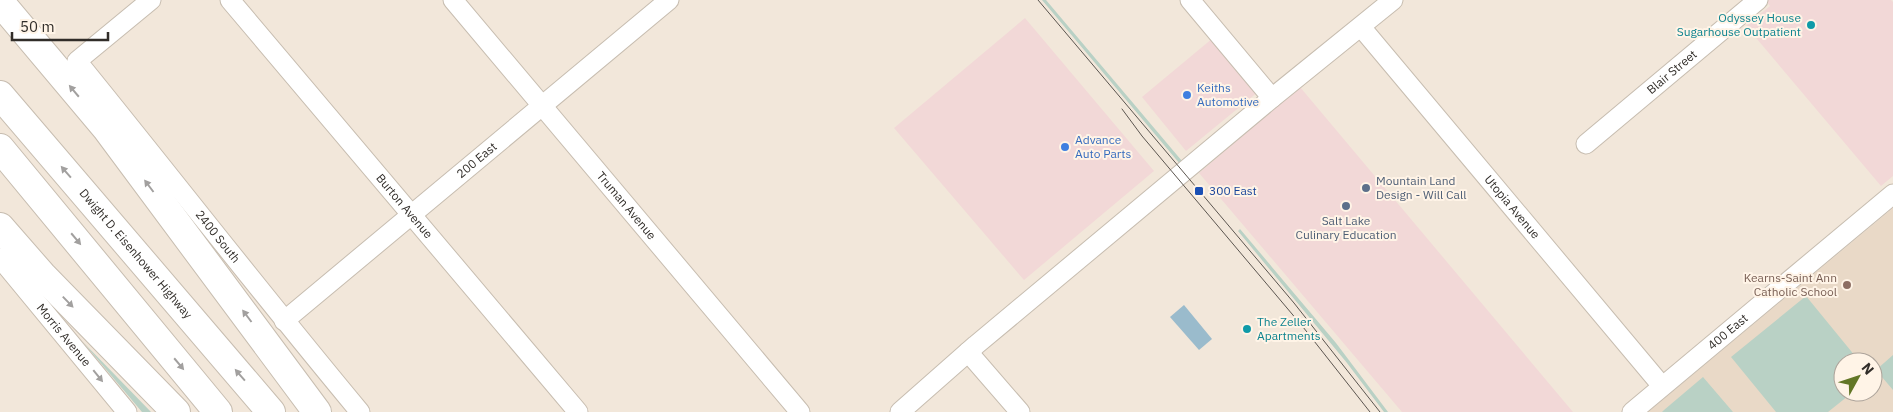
<svg xmlns="http://www.w3.org/2000/svg" width="1893" height="412" viewBox="0 0 1893 412" font-family="'IBM Plex Sans',sans-serif">
  <rect width="100%" height="100%" fill="#f2e7da"/>
  <!-- commercial -->
  <path fill="#f2d8d7" d="M1765,0H1891L1893,2V176L1881,186L1746,26L1770,6Z
    M1025,18L1154,171L1024,280L894,128Z
    M1225,28L1270,82L1186,151L1142,97Z
    M1300,87L1573,412H1402L1199,173Z"/>
  <!-- built -->
  <path fill="#e9d9c7" fill-rule="evenodd" d="M1893,208V412H1648ZM1843,362H1873V392H1843Z"/>
  <!-- green -->
  <path fill="#b9d1c5" d="M1042,0H1046L1182,161L1180,164Z
    M1240,229L1336,343L1388,412H1384L1347,363L1238,231Z
    M1806,296L1860,362H1843V392H1853L1828,412H1776L1731,357Z
    M82,341L151,412H142Z
    M1893,355V390L1876,370Z
    M1703,377L1733,412H1662L1664,410Z"/>
  <!-- water -->
  <path fill="#9abbcc" d="M1184,305L1212,339L1199,350L1170,317Z"/>
  <g fill="none" stroke-linecap="round" stroke-linejoin="round">
    <defs>
      <g id="minor">
        <path id="s1" d="M151,0L77,61C172,178 264,297 360,412"/>
        <path id="s2" d="M230,0L578,412"/>
        <path id="s3" d="M453,0L800,412"/>
        <path d="M1190,0L1272,98"/>
        <path id="s4" d="M1361,27L1662,386"/>
        <path id="s5" d="M1586,144L1758,0"/>
        <path id="s6" d="M0,258L127,412"/>
        <path id="s7" d="M284,321L669,0"/>
        <path d="M968,352L1020,412"/>
        <path d="M900,412L976,345L1272,98L1393,0"/>
        <path id="s8" d="M1632,412L1893,194"/>
      </g>
      <g id="highway">
        <path d="M0,2L106,128L317,412"/>
        <path id="s9" d="M0,95L271,412"/>
        <path d="M0,148L218,412"/>
        <path d="M0,227L42,275L176,412"/>
      </g>
    </defs>
    <!-- minor casing -->
    <use href="#minor" stroke="#c7bdb0" stroke-width="21"/>
    <!-- highway casing -->
    <use href="#highway" stroke="#c7bdb0" stroke-width="30"/>
    <!-- minor -->
    <use href="#minor" stroke="#fff" stroke-width="19"/>
    <!-- highway -->
    <use href="#highway" stroke="#fff" stroke-width="28"/>
    <!-- tram -->
    <path stroke="#5c5650" stroke-width="1" d="M1038,0L1294,303L1380,412
      M1122,109L1142,136L1303,327L1370,412"/>
  </g>
  <!-- one-way arrows -->
  <defs><path id="oneway-solid" d="M-6-.8H1V-3.2L6.5 0L1 3.2V.8H-6Z" transform="scale(1.25)"/></defs>
  <g fill="#a2a09f">
    <use href="#oneway-solid" transform="translate(74 91) rotate(-130)"/>
    <use href="#oneway-solid" transform="translate(66 172) rotate(-131)"/>
    <use href="#oneway-solid" transform="translate(149 186) rotate(-127)"/>
    <use href="#oneway-solid" transform="translate(76 239) rotate(50)"/>
    <use href="#oneway-solid" transform="translate(68 302) rotate(46)"/>
    <use href="#oneway-solid" transform="translate(247 316) rotate(-127)"/>
    <use href="#oneway-solid" transform="translate(179 364) rotate(50)"/>
    <use href="#oneway-solid" transform="translate(240 375) rotate(-131)"/>
    <use href="#oneway-solid" transform="translate(98 376) rotate(51)"/>
  </g>
  <!-- markers -->
  <g fill="#0f9aa8" stroke="#fff4e7" stroke-width="2">
    <circle cx="1811" cy="25" r="5"/>
    <circle cx="1247" cy="329" r="5"/>
  </g>
  <g fill="#3f7fe0" stroke="#fff4e7" stroke-width="2">
    <circle cx="1187" cy="95" r="5"/>
    <circle cx="1065" cy="147" r="5"/>
  </g>
  <g fill="#5c6f8a" stroke="#fff4e7" stroke-width="2">
    <circle cx="1366" cy="188" r="5"/>
    <circle cx="1346" cy="206" r="5"/>
  </g>
  <rect fill="#1a4fb4" stroke="#fff4e7" stroke-width="2" x="1194" y="186" width="10" height="10" rx="2.5"/>
  <circle fill="#8d6e63" stroke="#fff4e7" stroke-width="2" cx="1847" cy="285" r="5"/>
  <g text-anchor="middle" stroke-width="4" stroke-linejoin="round" paint-order="stroke">
    <!-- culture labels -->
    <g font-size="12" fill="#0d838f" stroke="#fff4e7" text-anchor="end">
      <text x="1801" y="22">Odyssey House<tspan x="1801" dy="14">Sugarhouse Outpatient</tspan></text>
      <text x="1257" y="326" text-anchor="start">The Zeller<tspan x="1257" dy="14">Apartments</tspan></text>
    </g>
    <!-- street labels -->
    <g font-size="12" fill="#312d29" stroke="#fff4e7">
      <text dy="4" stroke="none"><textPath href="#s5" startOffset="112">Blair Street</textPath></text>
      <text dy="4" stroke="none"><textPath href="#s7" startOffset="251">200 East</textPath></text>
      <text dy="4" stroke="none"><textPath href="#s2" startOffset="270">Burton Avenue</textPath></text>
      <text dy="4" stroke="none"><textPath href="#s3" startOffset="269">Truman Avenue</textPath></text>
      <text dy="4" stroke="none"><textPath href="#s4" startOffset="235">Utopia Avenue</textPath></text>
      <text dy="4" stroke="none"><textPath href="#s1" startOffset="321">2400 South</textPath></text>
      <text dy="4" stroke="none"><textPath href="#s9" startOffset="209">Dwight D. Eisenhower Highway</textPath></text>
      <text dy="4" stroke="none"><textPath href="#s8" startOffset="125">400 East</textPath></text>
      <text dy="4" stroke="none"><textPath href="#s6" startOffset="100">Morris Avenue</textPath></text>
    </g>
    <!-- shop labels -->
    <g font-size="12" fill="#366cbe" stroke="#fff4e7" text-anchor="start">
      <text x="1197" y="92">Keiths<tspan x="1197" dy="14">Automotive</tspan></text>
      <text x="1075" y="144">Advance<tspan x="1075" dy="14">Auto Parts</tspan></text>
    </g>
    <!-- service labels -->
    <g font-size="12" fill="#4e5e75" stroke="#fff4e7" text-anchor="start">
      <text x="1376" y="185">Mountain Land<tspan x="1376" dy="14">Design - Will Call</tspan></text>
      <text x="1346" y="225" text-anchor="middle">Salt Lake<tspan x="1346" dy="14">Culinary Education</tspan></text>
    </g>
    <!-- transit labels -->
    <g font-size="12" fill="#164399" stroke="#fff4e7" text-anchor="start">
      <text x="1209" y="195">300 East</text>
    </g>
    <!-- education labels -->
    <g font-size="12" fill="#785e54" stroke="#fff4e7" text-anchor="end">
      <text x="1837" y="282">Kearns-Saint Ann<tspan x="1837" dy="14">Catholic School</tspan></text>
    </g>
  </g>
  <!-- north arrow -->
  <g transform="translate(1858 377) rotate(50)"><circle r="24" fill="#fff4e7" stroke="#ada49b"/>
  <path d="M0-4L9 19L0 12L-9 19Z" fill="#627626"/>
  <text y="-8" font-size="14" font-weight="bold" text-anchor="middle" fill="#312d29">N</text>
  </g>
  <!-- scale -->
  <path d="M12 32v8h96v-8" fill="none" stroke="#312d29" stroke-width="2.5"/>
  <text x="20" y="32" font-size="15" fill="#312d29" stroke="#fff4e7" stroke-width="4" paint-order="stroke">50 m</text>
</svg>
